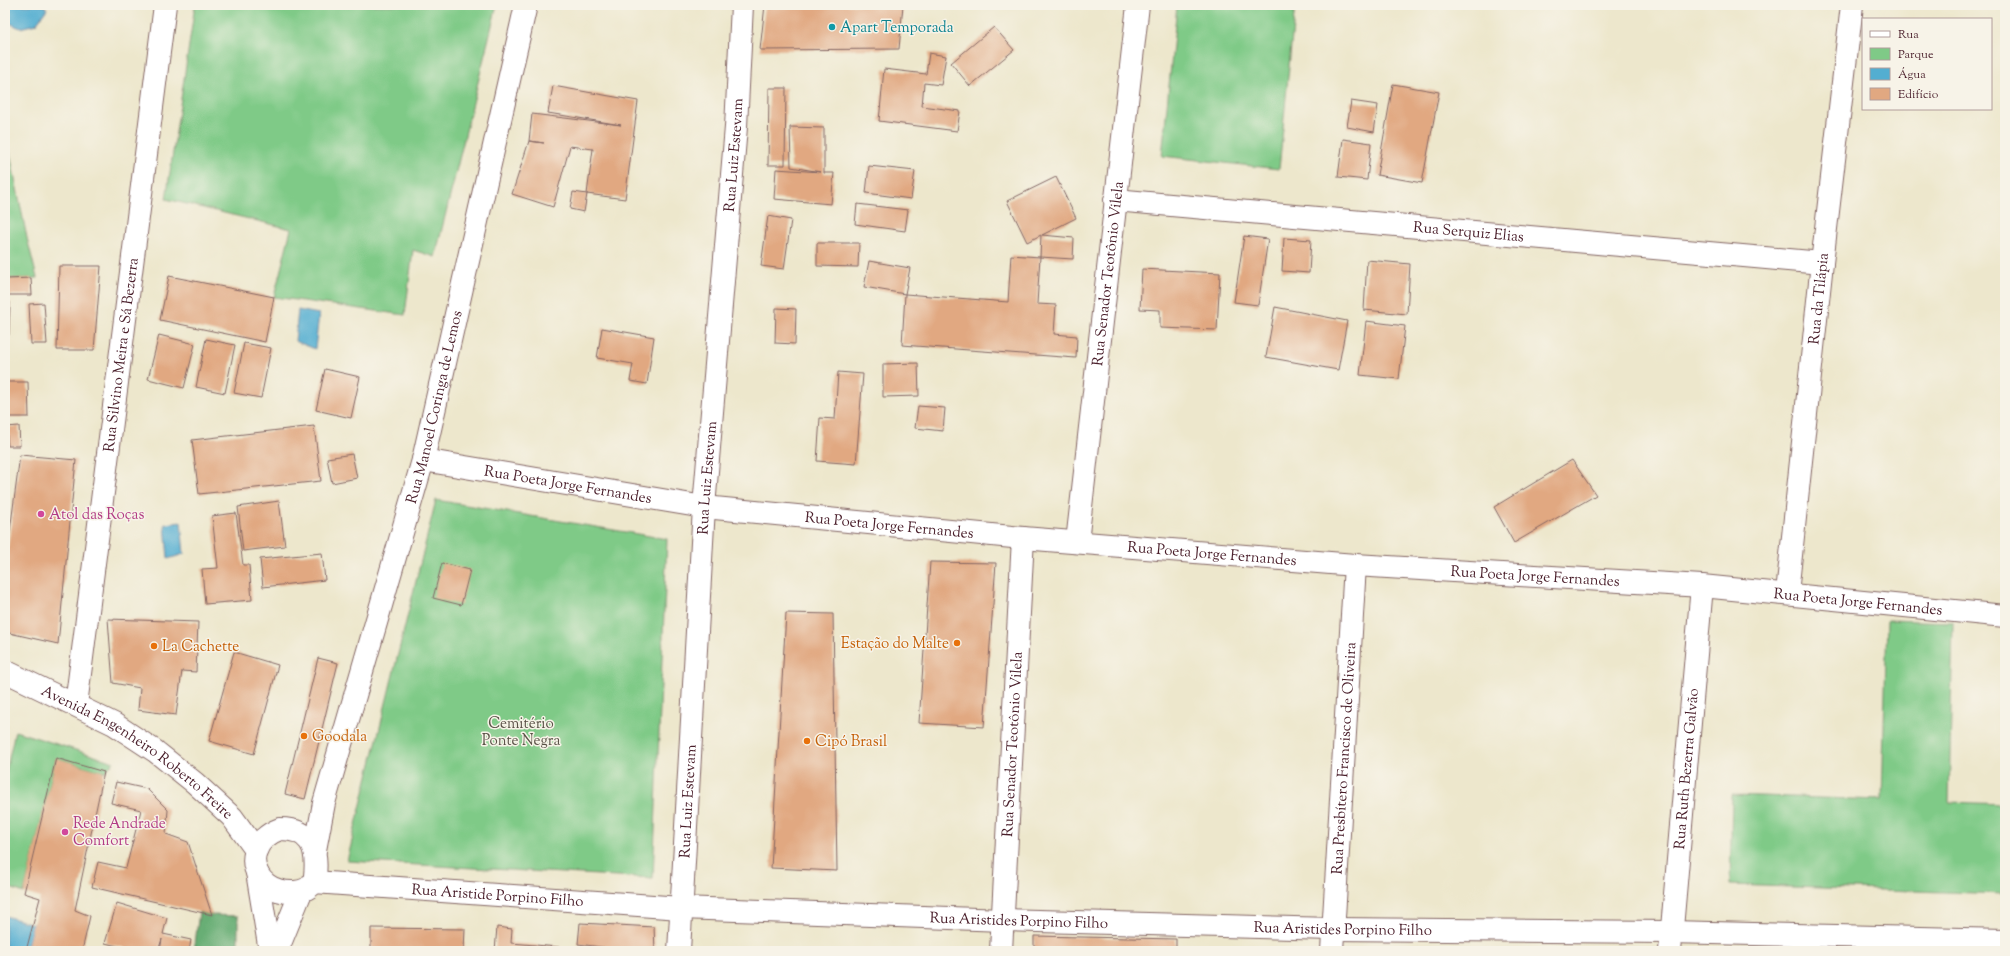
<svg xmlns="http://www.w3.org/2000/svg" width="2010" height="956" viewBox="0 0 2010 956" font-family="'Sorts Mill Goudy',serif">
  <rect width="100%" height="100%" fill="#f7f3e8"/>
  <filter id="ink" filterUnits="userSpaceOnUse"><feTurbulence type="fractalNoise" baseFrequency=".025" numOctaves="2"/><feDisplacementMap in="SourceGraphic" scale="8" xChannelSelector="R" yChannelSelector="G"/><feConvolveMatrix kernelMatrix="1 2 1 2 8 2 1 2 1" color-interpolation-filters="sRGB"/></filter>
  <filter id="wash" filterUnits="userSpaceOnUse"><feTurbulence type="fractalNoise" baseFrequency=".012" numOctaves="4" result="noise"/><feDisplacementMap in="SourceGraphic" scale="16" xChannelSelector="R" yChannelSelector="G"/><feGaussianBlur stdDeviation="0.9" result="paint"/><feColorMatrix in="noise" values="0 0 0 0 0 0 0 0 0 0 0 0 0 0 0 0 0 1.4 0 .05"/><feComposite in="paint" operator="in"/></filter>
  <g filter="url(#wash)">
    <rect width="100%" height="100%" fill="#ede7cc"/>
    <!-- green -->
    <path fill="#7fca87" stroke="#647459" d="M195,5H497L435,257L413,250L405,315L274,297L291,229L166,199Z
      M1177,5H1295L1279,169L1162,156Z
      M5,139H7L27,238L37,278L5,279Z
      M436,500L667,539L653,878L347,861Z
      M1887,620L1953,622L1949,802L2005,804V894L1730,885L1732,795L1882,800Z
      M15,731L114,762L104,772L56,758L24,893L5,886V776Z"/>
    <!-- forest -->
    <path fill="#67ae74" stroke="#586650" d="M199,912L212,915L238,916V951H194Z"/>
    <!-- water -->
    <path fill="#53aed1" stroke="#4e667e" d="M5,5H44L47,9L36,24L20,28L5,21Z
      M298,310L319,314L315,349L295,341Z
      M181,522L184,554L168,559L165,524Z
      M5,916L33,924L26,951H5Z"/>
    <g id="blocks">
      <!-- building -->
      <path fill="#e1a881" d="M765,5H903L899,49L760,50Z
        M994,27L1014,50L970,86L951,63Z
        M929,53L946,56L941,85L924,83L922,106L960,111L957,131L879,121L884,69L926,74Z
        M1393,84L1439,92L1422,183L1377,175Z
        M553,86L638,101L625,199L587,194L584,212L570,209L573,192L587,194L593,149L570,146L553,207L512,194L529,141L544,143L529,141L532,114L621,125L548,113Z
        M769,88H786L785,165H768Z
        M1351,101L1378,105L1374,132L1347,127Z
        M790,127L824,128V173H834L831,204L774,199L776,169L821,172L791,167Z
        M1343,139L1371,143L1367,180L1338,177Z
        M869,166L915,171L911,199L866,193Z
        M1056,177L1076,218L1042,235L1074,238L1073,259L1040,257L1041,235L1027,242L1007,201Z
        M857,204L908,210L905,231L855,224Z
        M768,216L791,220L784,269L761,266Z
        M1244,236L1268,239L1258,305L1234,302Z
        M1284,238L1311,240L1309,273L1282,271Z
        M817,243H859L858,267L817,266Z
        M1011,255L1040,257L1037,304L1056,305L1054,334L1077,336L1076,358L902,345L905,294L1008,302Z
        M1367,260L1410,264L1407,314L1364,310Z
        M869,261L910,268L905,294L864,287Z
        M59,266H101L94,350H57Z
        M1142,269L1220,273L1217,330L1160,328V310L1140,309Z
        M169,276L274,297L265,342L160,320Z
        M31,278L32,295H6V279Z
        M5,302H10L9,335H5Z
        M44,303L47,344H31L29,304Z
        M1275,307L1347,321L1338,370L1266,357Z
        M776,308L796,309L795,344L775,343Z
        M1366,321L1405,326L1399,379L1360,375Z
        M602,328L654,337L647,384L630,381L633,364L597,358Z
        M159,335L195,344L184,388L148,379Z
        M206,339L235,345L225,393L196,387Z
        M244,343L271,348L261,398L234,393Z
        M918,363L919,396L883,397V364Z
        M325,369L360,377L351,418L316,410Z
        M838,372L863,374L856,464L817,461L820,418L835,419Z
        M5,382H28L29,417H5Z
        M918,406L945,408L943,431L915,428Z
        M19,426L20,446H8L6,427Z
        M314,426L321,481L199,494L192,440Z
        M352,454L357,478L332,483L327,458Z
        M20,455L76,460L58,644L5,632V569Z
        M1572,460L1596,495L1514,543L1494,507Z
        M279,501L285,546L243,551L238,507Z
        M236,513L243,565H249L252,600L205,604L202,569L218,568L212,516Z
        M322,553L325,580L263,587L260,559Z
        M930,562L996,563L984,727L919,723Z
        M442,563L470,570L461,605L433,598Z
        M786,613L833,614L837,871L771,868Z
        M108,619L198,622L196,672L182,671L176,715L138,710L140,688L113,683Z
        M234,652L278,665L254,754L209,741Z
        M318,658L338,663L305,799L285,794Z
        M56,758L104,772L75,910L90,916L82,951H26L40,898L24,893Z
        M116,782L147,789L168,810L166,834L188,842L212,915L92,887L98,862L126,868L141,810L111,803Z
        M117,903L167,918L163,934L191,940L189,951H160L162,939L158,951H137L105,943Z
        M580,923L654,927L655,951H631L578,944Z
        M497,927L512,929L511,943L559,947L558,951H495Z
        M371,928L465,929L464,951H371Z
        M1034,936L1176,939V951H1034Z"/>
    </g>
  </g>
  <g filter="url(#ink)">
    <use href="#blocks" fill-opacity="0" stroke="#836563" stroke-width="1"/>
    <g fill="none" stroke-linecap="round" stroke-linejoin="round">
      <defs>
        <g id="street">
          <path id="s1" d="M1115,200L1822,263"/>
          <path id="s2" d="M423,460L704,507L1023,538L1355,565L1702,586L2005,616"/>
          <path id="s3" d="M1077,542L1138,5"/>
          <path id="s4" d="M1787,593L1822,263L1852,5"/>
          <path id="s5" d="M76,705L165,5"/>
          <path id="s6" d="M314,882L681,908L1003,920L1332,929L1670,932L2005,940"/>
          <path id="s7" d="M679,951L704,507L736,127L742,5"/>
          <path id="s8" d="M1001,951L1023,538"/>
          <path id="s9" d="M1332,951L1355,565"/>
          <path id="s10" d="M1670,951L1702,586"/>
        </g>
        <g id="secondary">
          <path id="s11" d="M5,671L114,724L155,751L195,783L232,817L256,850"/>
          <path d="M280,829C311,829 318,848 315,876C313,897 279,895 266,884C244,864 255,838 280,829Z"/>
          <path id="s12" d="M315,850L324,803L423,460L526,5"/>
          <path d="M257,872L270,951"/>
          <path d="M277,951L301,892"/>
        </g>
      </defs>
      <!-- street casing -->
      <use href="#street" stroke="#836563" stroke-width="24"/>
      <!-- secondary casing -->
      <use href="#secondary" stroke="#836563" stroke-width="24"/>
      <!-- street -->
      <use href="#street" stroke="#fff" stroke-width="22"/>
      <!-- secondary -->
      <use href="#secondary" stroke="#fff" stroke-width="22"/>
    </g>
  </g>
  <!-- markers -->
  <circle fill="#0f9aa8" stroke="#f7f3e8" stroke-width="1.5" cx="832" cy="27" r="4"/>
  <g fill="#d1479c" stroke="#f7f3e8" stroke-width="1.5">
    <circle cx="41" cy="514" r="4"/>
    <circle cx="65" cy="832" r="4"/>
  </g>
  <g fill="#e8710a" stroke="#f7f3e8" stroke-width="1.5">
    <circle cx="957" cy="643" r="4"/>
    <circle cx="154" cy="646" r="4"/>
    <circle cx="304" cy="736" r="4"/>
    <circle cx="807" cy="741" r="4"/>
  </g>
  <g text-anchor="middle" stroke-width="3" stroke-linejoin="round" paint-order="stroke">
    <!-- culture labels -->
    <g font-size="15" fill="#0d838f" stroke="#f7f3e8" text-anchor="start">
      <text x="840" y="32">Apart Temporada</text>
    </g>
    <!-- street labels -->
    <g font-size="15" fill="#4a1f2b" stroke="#f7f3e8">
      <text dy="5" stroke="none"><textPath href="#s7" startOffset="798">Rua Luiz Estevam</textPath></text>
      <text dy="5" stroke="none"><textPath href="#s1" startOffset="355">Rua Serquiz Elias</textPath></text>
      <text dy="5" stroke="none"><textPath href="#s3" startOffset="270">Rua Senador Teotônio Vilela</textPath></text>
      <text dy="5" stroke="none"><textPath href="#s4" startOffset="296">Rua da Tilápia</textPath></text>
      <text dy="5" stroke="none"><textPath href="#s5" startOffset="353">Rua Silvino Meira e Sá Bezerra</textPath></text>
      <text dy="5" stroke="none"><textPath href="#s12" startOffset="459">Rua Manoel Coringa de Lemos</textPath></text>
      <text dy="5" stroke="none"><textPath href="#s7" startOffset="474">Rua Luiz Estevam</textPath></text>
      <text dy="5" stroke="none"><textPath href="#s2" startOffset="147">Rua Poeta Jorge Fernandes</textPath></text>
      <text dy="5" stroke="none"><textPath href="#s2" startOffset="471">Rua Poeta Jorge Fernandes</textPath></text>
      <text dy="5" stroke="none"><textPath href="#s2" startOffset="795">Rua Poeta Jorge Fernandes</textPath></text>
      <text dy="5" stroke="none"><textPath href="#s2" startOffset="1119">Rua Poeta Jorge Fernandes</textPath></text>
      <text dy="5" stroke="none"><textPath href="#s2" startOffset="1443">Rua Poeta Jorge Fernandes</textPath></text>
      <text dy="5" stroke="none"><textPath href="#s8" startOffset="207">Rua Senador Teotônio Vilela</textPath></text>
      <text dy="5" stroke="none"><textPath href="#s11" startOffset="156">Avenida Engenheiro Roberto Freire</textPath></text>
      <text dy="5" stroke="none"><textPath href="#s9" startOffset="193">Rua Presbítero Francisco de Oliveira</textPath></text>
      <text dy="5" stroke="none"><textPath href="#s10" startOffset="183">Rua Ruth Bezerra Galvão</textPath></text>
      <text dy="5" stroke="none"><textPath href="#s7" startOffset="150">Rua Luiz Estevam</textPath></text>
      <text dy="5" stroke="none"><textPath href="#s6" startOffset="184">Rua Aristide Porpino Filho</textPath></text>
      <text dy="5" stroke="none"><textPath href="#s6" startOffset="706">Rua Aristides Porpino Filho</textPath></text>
      <text dy="5" stroke="none"><textPath href="#s6" startOffset="1030">Rua Aristides Porpino Filho</textPath></text>
    </g>
    <!-- hotel labels -->
    <g font-size="15" fill="#b23c85" stroke="#f7f3e8" text-anchor="start">
      <text x="49" y="519">Atol das Roças</text>
      <text x="73" y="828">Rede Andrade<tspan x="73" dy="17">Comfort</tspan></text>
    </g>
    <!-- food labels -->
    <g font-size="15" fill="#c56008" stroke="#f7f3e8" text-anchor="start">
      <text x="949" y="648" text-anchor="end">Estação do Malte</text>
      <text x="162" y="651">La Cachette</text>
      <text x="312" y="741">Goodala</text>
      <text x="815" y="746">Cipó Brasil</text>
    </g>
    <!-- park labels -->
    <g font-size="15" fill="#5a5247" stroke="#f7f3e8">
      <text x="521" y="728">Cemitério<tspan x="521" dy="17">Ponte Negra</tspan></text>
    </g>
  </g>
  <!-- margin -->
  <rect width="2010" height="956" fill="none" stroke="#f7f3e8" stroke-width="20"/>
  <!-- legend -->
  <rect x="1862" y="18" width="130" height="92" fill="#f7f3e8" stroke="#b29e9c"/>
  <rect x="1870" y="31" width="20" height="6" fill="#ffffff" stroke="#b29e9c"/>
  <text x="1898" y="38" font-size="12" fill="#4a1f2b">Rua</text>
  <rect x="1870" y="48" width="20" height="12" fill="#7fca87" stroke="#b29e9c"/>
  <text x="1898" y="58" font-size="12" fill="#4a1f2b">Parque</text>
  <rect x="1870" y="68" width="20" height="12" fill="#53aed1" stroke="#b29e9c"/>
  <text x="1898" y="78" font-size="12" fill="#4a1f2b">Água</text>
  <rect x="1870" y="88" width="20" height="12" fill="#e1a881" stroke="#b29e9c"/>
  <text x="1898" y="98" font-size="12" fill="#4a1f2b">Edifício</text>
</svg>
